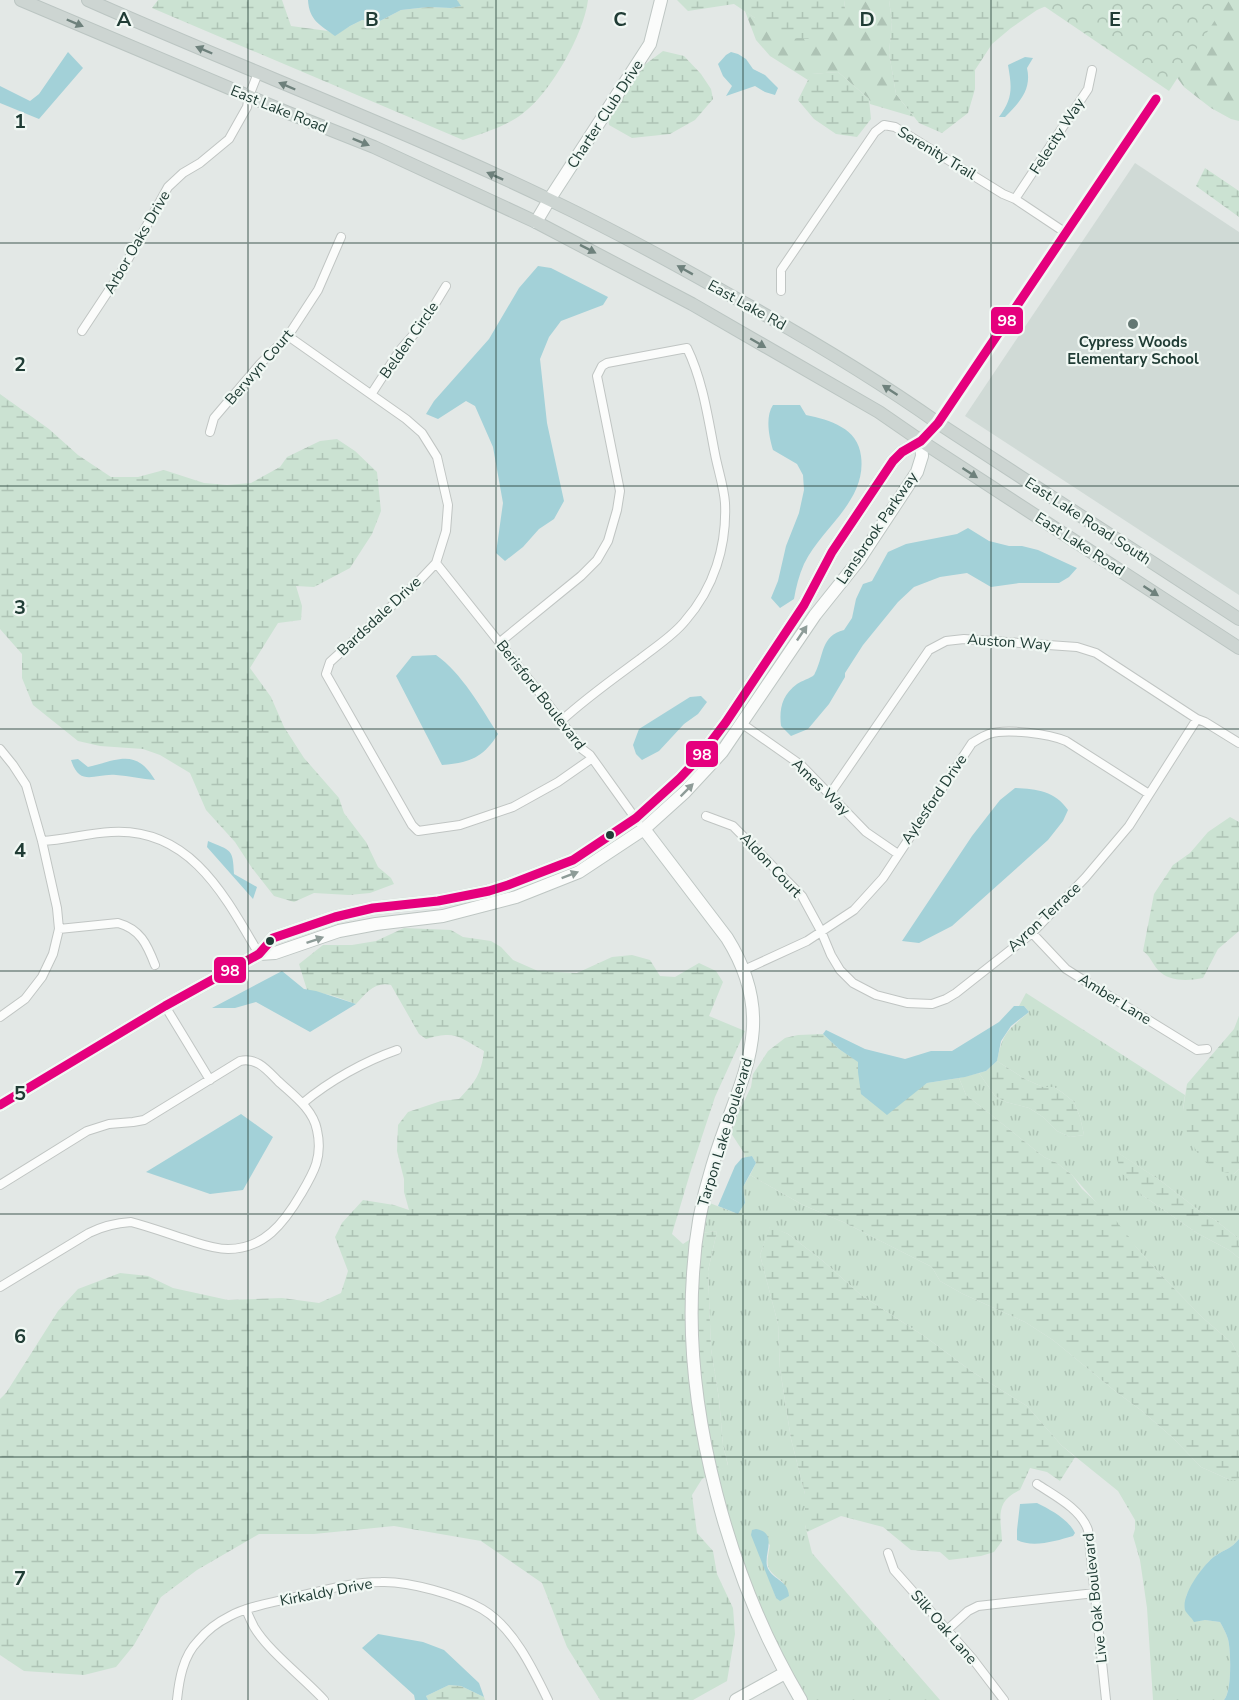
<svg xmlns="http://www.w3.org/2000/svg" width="1239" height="1700" viewBox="0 0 1239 1700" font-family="'Nunito Sans',sans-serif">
  <defs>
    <pattern id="grass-tufts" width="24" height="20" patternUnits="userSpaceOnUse" patternTransform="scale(1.5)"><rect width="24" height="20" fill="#cbe2d2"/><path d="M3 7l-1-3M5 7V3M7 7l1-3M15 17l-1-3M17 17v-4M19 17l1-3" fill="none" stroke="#aec3b5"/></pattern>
    <pattern id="forest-firs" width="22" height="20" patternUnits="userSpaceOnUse" patternTransform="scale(1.5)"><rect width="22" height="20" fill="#cbe2d2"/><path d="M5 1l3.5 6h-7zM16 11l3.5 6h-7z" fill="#aec3b5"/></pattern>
    <pattern id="wetland-marsh" width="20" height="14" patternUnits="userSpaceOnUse" patternTransform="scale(1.5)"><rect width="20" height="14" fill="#cbe2d2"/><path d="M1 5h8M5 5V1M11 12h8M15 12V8" fill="none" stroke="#aec3b5"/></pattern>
    <pattern id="park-crowns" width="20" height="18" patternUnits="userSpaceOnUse" patternTransform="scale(1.5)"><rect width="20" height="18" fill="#cbe2d2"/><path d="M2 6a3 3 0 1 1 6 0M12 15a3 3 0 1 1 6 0" fill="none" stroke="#aec3b5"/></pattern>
  </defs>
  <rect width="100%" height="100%" fill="#e3e8e6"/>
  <!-- built -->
  <path fill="#d0dad6" d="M1135,163L1239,232V595L965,416Z"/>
  <!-- grass -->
  <path fill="url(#grass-tufts)" fill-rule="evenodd" d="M1026,993L1185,1095L1183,1110L1234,1174L1239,1169V1239L1215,1220L1201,1212L1161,1181L1115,1151L1142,1195L1197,1233L1229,1250L1239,1258V1357L1232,1343L1203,1318L1160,1274L1072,1175L1057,1163L1044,1157L966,1095L959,1078L979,1073L995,1096L1006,1102L1029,1108L1043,1117L1057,1131L1070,1137L1084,1135L1080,1117L1074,1102L1063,1093L1054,1087H1043L1025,1079L997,1061C1003,1032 1007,1031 1029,1012L1024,1006H1019Z
    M750,1175L803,1205L843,1222L932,1267L940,1281L963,1294L1025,1322L1053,1340L1115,1391L1142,1411L1173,1438L1201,1467L1230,1480H1239V1539C1231,1549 1225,1549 1215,1556C1202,1566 1194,1582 1186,1596L1194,1621L1205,1620L1220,1622C1223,1627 1226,1633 1228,1639C1231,1651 1232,1692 1224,1700H1153L1147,1608L1140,1560L1133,1536L1135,1529V1520L1118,1491L1061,1445L1027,1406L971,1371L927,1338L861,1295L823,1261L788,1234L770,1227L760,1255L778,1324L780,1369L791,1439L805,1494V1525L812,1553L940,1700H805L767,1626L730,1526L716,1472L728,1465L723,1445L719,1399L711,1349L708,1271L717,1231L701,1233L707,1202L738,1214L745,1203L743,1187ZM752,1530L770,1545C766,1566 765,1569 783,1582L776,1598Z"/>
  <!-- forest -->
  <path fill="url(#forest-firs)" d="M844,0H889L892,22L889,53L896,94L914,117L870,104L869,99L838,72L812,74L808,80L770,56L756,40L745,11L755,18L845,9Z
    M1129,0H1239V121L1231,119L1211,108L1184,87L1170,68Z"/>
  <!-- wetland -->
  <path fill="url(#wetland-marsh)" d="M158,0H282L291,26L328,31L335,35L350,26L362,20L378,22L401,10L428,7L451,8L460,6L457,0H588C584,34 550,94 522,114C505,127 483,133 463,140L152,8Z
    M677,0H844L845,9L839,29L815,39L780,38L755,18L734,4L688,11Z
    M889,0H1060L1037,10L1011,28L992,44L975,70V89L968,113L942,133L919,123L896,94L889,53L892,22Z
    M663,51L684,56L701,74L711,89L713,99L695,120L670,134L632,138L609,125L608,115L639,69Z
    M838,72L869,99L871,119L857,137L836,134L814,119L798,100L811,74Z
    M1205,168L1239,191V217L1196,186Z
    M0,394L49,429L78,455L111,477H138L164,470L204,483L227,485L251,483L280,467L287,457L320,441L337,439L355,451L377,472L381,511L372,534L350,568L314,587L296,586L302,606L301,620L278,623L250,668L271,697L284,727L304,758L339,798L344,813L366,842L378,867L391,878L394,884L370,893L349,895L314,893L294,902L274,896L252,868L235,842L206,810L190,773L160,755L143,749L100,746L78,741L33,705L22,678V654L0,629Z
    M1230,817L1239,822V931L1218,949L1203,978C1188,981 1169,982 1158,970C1152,963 1150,956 1143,951L1154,894L1173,865L1190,853L1208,832Z
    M404,928L451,930L463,937L491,941L501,947L513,960L538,971L577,973L612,957L632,955L650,960L660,976L675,977L699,963L716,971L723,982L709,1016L745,1031L715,1097L691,1170L672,1234L683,1244L692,1238L691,1246L709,1476L702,1479L692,1495L697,1533L713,1551L717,1574L733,1608L735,1634L727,1681L693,1700H600L567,1647L542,1583L481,1541L394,1526L314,1534H259L197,1570L161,1597L134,1645L116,1667L84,1675L24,1671L0,1655V1399L6,1393L58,1311L78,1289L120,1273L148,1276L173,1288L228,1300L282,1298L319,1303L341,1293L348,1271L335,1237L342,1223L363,1200L394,1205L409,1210L404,1192V1179L397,1151L398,1125L408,1112L441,1101L459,1099C475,1082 481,1075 484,1051C459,1037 456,1030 426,1039L419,1034L391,985C375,981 366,993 356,1004L334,996L307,990L299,964L323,945H352L376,941Z
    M1239,1016V1169L1234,1174L1214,1170L1199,1156L1187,1133L1183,1110L1187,1084L1234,1029Z
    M823,1034L839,1049L859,1062L858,1072L911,1094L927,1083L959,1078L966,1095L1044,1157L1057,1163L1072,1175L1082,1189L1114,1218L1137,1248L1160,1274L1203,1318L1232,1343L1239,1357V1480H1230L1201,1467L1173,1438L1142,1411L1115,1391L1053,1340L1025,1322L963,1294L940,1281L932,1267L843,1222L803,1205L750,1175L756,1163L752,1156L745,1158L744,1153L731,1133L738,1114L751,1087L753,1074L768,1051L785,1038L798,1035Z
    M997,1061L1025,1079L1043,1087H1054L1063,1093L1074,1102L1080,1117L1084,1135L1070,1137L1057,1131L1043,1117L1029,1108L1006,1102L995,1096L979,1073L986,1071Z
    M1114,1150L1161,1181L1201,1212L1215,1220L1239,1239V1258L1229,1250L1197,1233L1142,1195L1121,1172Z
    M770,1226L788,1234L823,1261L861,1295L927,1338L971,1371L1027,1406L1061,1445L1075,1457L1060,1481L1047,1472L1030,1468L1020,1490C994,1502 1001,1518 1002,1541L994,1552L981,1556L949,1560L940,1552L911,1550L883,1527L841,1516L807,1532L805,1525V1494L791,1439L780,1369L778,1324L760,1255Z
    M717,1231L708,1271L711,1349L719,1399L723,1445L728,1466L716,1472L705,1418L696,1316L701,1233Z
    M449,1685L461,1686L484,1697L485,1700H428L426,1696Z"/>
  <!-- park -->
  <path fill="url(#park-crowns)" d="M1035,0H1228L1169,91Z"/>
  <!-- water -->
  <path fill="#a3d1d8" d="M308,0H457L461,6L451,8L428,7L401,10L378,22L362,20L350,26L335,36C320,25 309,20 308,0Z
    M68,52L83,68L39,119L0,103V86L30,101L39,94Z
    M731,52L738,54L746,59L753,69L765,75L778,88L775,95L765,92L755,86L726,96L732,86L723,76L718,64L726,55Z
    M1025,57L1033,58L1027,68C1032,90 1019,103 1005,117H999C1013,98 1012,88 1008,65Z
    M538,266L551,268L608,297L603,305L561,321L549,337L540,359L547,423L564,501L554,519L539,529L523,547L505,561L496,553L503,503L493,447L475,406L466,401L438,419L426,414L434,401L489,339L519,288Z
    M773,405H800L806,415C830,420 858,428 861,456C867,501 822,527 804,564C799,575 796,587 794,599L780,608L771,598L778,581L786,546L799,513L804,490L803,475L797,464L773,450C769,437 765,417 773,405Z
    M968,528L989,541L1009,546H1022L1038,550L1077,568L1069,577L1059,583H1019L991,587L967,573L940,577L914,587L898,602L863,645L845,673V677L829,704L808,729L791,736L781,726C779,709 782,695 797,684C801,681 811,678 814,675C815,674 815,672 816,671C824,654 821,636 844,630L852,618L856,599L863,584L872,581L888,552L906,544L957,534Z
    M436,655C461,672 482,709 498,734C483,758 469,763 442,765L396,676L412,656Z
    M701,696L707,702L698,714L684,724L659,751L642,760L636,754L633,745L639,729L690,697Z
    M78,759L88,767C118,760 136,748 155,780C142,779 129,776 116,775C95,773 80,788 71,760Z
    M1015,788C1036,789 1055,791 1068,810L1063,821L1048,840L952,926L919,943L902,941L972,836L1000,800Z
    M208,841C231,851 233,848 234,874L257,887L253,899L207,847Z
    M282,971L304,989L316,991L356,1004L310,1032L256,1002L235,1008H212Z
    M1014,1006H1024L1029,1012L1011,1026L1001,1041L997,1061L986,1071L965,1077L927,1083L887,1115L861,1094L858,1072V1062L839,1049L823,1034L826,1030L865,1049L905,1059L931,1051H952L999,1022Z
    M241,1114L273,1137L243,1190L210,1194L146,1172Z
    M752,1156L756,1163L743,1187L745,1203L738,1214L718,1206L735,1166L742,1158Z
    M1037,1503C1051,1510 1068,1519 1075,1533L1073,1536C1056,1541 1033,1548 1017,1540V1530L1020,1504Z
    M756,1529C778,1533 764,1553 767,1566C771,1580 788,1579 789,1596L780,1601L776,1598L751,1535L752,1530Z
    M1239,1539V1700H1224C1232,1692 1231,1651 1228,1639C1226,1633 1223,1627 1220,1622L1205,1620L1194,1622C1192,1618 1186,1613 1185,1610C1181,1594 1204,1564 1215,1556C1225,1549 1231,1549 1239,1539Z
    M378,1634L423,1642L444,1650L479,1683L484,1697L461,1686L449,1685L426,1696L428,1700H415L414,1695L362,1648Z"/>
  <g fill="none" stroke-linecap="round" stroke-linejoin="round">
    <defs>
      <path id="street" d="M1015,199L1088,89L1092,70
        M781,291V270L875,132L884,125L895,127L1003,194L1015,199L1066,233
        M82,331L121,272L168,187L183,173L200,163L229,139L247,107L249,96L258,73
        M288,336L406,419L422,433L437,457L448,505L446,531L436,563L418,582L330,662L326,674L412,825L418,831L460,825L513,807L558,782L591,759
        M372,393L400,350L423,324L446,286
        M938,423L1156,99
        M210,432L214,418L260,364L288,336L318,290L341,237
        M436,563L542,696L582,749L590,755L638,822
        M500,642L581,576L597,560L608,541L617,510L620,491L597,376L602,366L607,363L687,348C703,381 708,418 715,454C718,470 724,487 725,503C727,546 714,588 685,621C673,636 655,647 640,659C613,679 586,698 561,721
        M741,723L801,765L866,832L898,854
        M0,749L13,765L26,785L42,841L57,908L59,929L53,954L42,977L25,999L0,1017
        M830,794L929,650L946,641L964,639L1077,647L1096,653L1197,719L1205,722L1239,743
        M706,816L733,826L802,896L821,931L831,955L840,970L853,983L876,995L907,1003L932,1004L946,999L956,993L1032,933L1085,878L1129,826L1197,719
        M42,841C65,840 88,833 111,832C190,827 225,896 259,954
        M59,929L118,923C140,929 147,944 155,965
        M1032,933L1066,969L1077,976L1197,1050L1207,1049
        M744,970L807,941L854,910L883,878L972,743C977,740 983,736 989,734C1007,728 1049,734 1066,741L1149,794
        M165,1006L210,1080
        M303,1103C329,1081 365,1061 397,1050
        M0,1185L87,1131L109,1124L133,1122L144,1120L240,1061C257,1057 267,1070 278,1081C293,1095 313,1109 317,1130C323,1157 314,1172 301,1194C284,1223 264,1249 228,1249C214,1249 201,1244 188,1240C169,1234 150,1227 131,1222C115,1223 103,1226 89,1233L0,1287
        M1037,1484C1055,1496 1081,1509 1088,1530L1106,1700
        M888,1553L894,1570L972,1658L1004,1700
        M246,1609C248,1615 251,1621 254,1627C269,1652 303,1677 324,1700
        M947,1630L968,1611L978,1606L1095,1593
        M177,1700C179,1680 183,1656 198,1641C207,1630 218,1622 230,1616C249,1606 271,1603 291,1598C320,1591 351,1582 381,1582C409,1581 458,1595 482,1609C513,1627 533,1669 548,1700"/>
      <path id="secondary" d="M536,222L549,200L650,44L661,0
        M644,829L727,938C782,1026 737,1081 712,1167C701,1202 695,1237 693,1274C683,1412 730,1582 801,1700
        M259,954L275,953L339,931L376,924L443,916L516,897L579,872L644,829L685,792L722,752L815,615L859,560L917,472L922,456L921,441
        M0,1105L165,1006L259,954L273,938L335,917L373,908L438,901L489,891L508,885L573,860L636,818L680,778L698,759L726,722L804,605L832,552L893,461L902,452L921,441L938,423
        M736,1700L785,1673"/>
      <path id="primary" d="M21,0L286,112L374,147L536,222L692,304L879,412L921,441L1239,648
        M88,0C241,68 398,127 548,199C609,228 668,260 726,293C799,333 870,375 938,423L1239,619"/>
    </defs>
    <!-- street casing -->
    <use href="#street" stroke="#c0c5c3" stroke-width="10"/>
    <!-- secondary casing -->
    <use href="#secondary" stroke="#bec6c3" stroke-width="14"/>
    <!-- primary casing -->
    <use href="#primary" stroke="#bbc5c2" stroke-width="14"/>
    <!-- street -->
    <use href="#street" stroke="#fbfcfb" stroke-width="8"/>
    <!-- secondary -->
    <use href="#secondary" stroke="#fbfcfb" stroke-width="12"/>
    <!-- primary -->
    <use href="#primary" stroke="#cdd5d2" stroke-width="12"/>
    <defs>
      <path id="bus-1" d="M0,1105L165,1006L259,954L273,938L335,917L373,908L438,901L489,891L508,885L573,860L636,818L680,778L698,759L726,722L804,605L832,552L893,461L902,452L921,441L938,423L1156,99"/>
    </defs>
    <!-- bus-1 casing -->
    <use href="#bus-1" stroke="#f1f8f4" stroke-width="14"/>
    <!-- bus-1 -->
    <use href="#bus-1" stroke="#e5007d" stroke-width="9"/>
  </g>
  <!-- one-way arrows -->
  <defs><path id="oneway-solid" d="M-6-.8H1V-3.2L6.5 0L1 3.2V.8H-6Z" transform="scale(1.5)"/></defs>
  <g fill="#6e817c">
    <use href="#oneway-solid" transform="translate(75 23) rotate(23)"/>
    <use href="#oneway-solid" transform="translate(204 50) rotate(-157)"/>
    <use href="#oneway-solid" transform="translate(287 86) rotate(-157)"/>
    <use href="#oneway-solid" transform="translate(361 142) rotate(22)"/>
    <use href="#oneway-solid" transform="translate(495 176) rotate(-156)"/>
    <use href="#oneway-solid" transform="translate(588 249) rotate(27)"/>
    <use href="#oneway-solid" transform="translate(685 270) rotate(-151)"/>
    <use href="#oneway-solid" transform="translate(758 343) rotate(30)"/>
    <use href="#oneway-solid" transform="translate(890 390) rotate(-147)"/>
    <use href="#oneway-solid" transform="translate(970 473) rotate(33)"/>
    <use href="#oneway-solid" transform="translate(1151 591) rotate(33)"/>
  </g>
  <g fill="#8e9c98">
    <use href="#oneway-solid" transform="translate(802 633) rotate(-56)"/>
    <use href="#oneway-solid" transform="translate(687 790) rotate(-45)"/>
    <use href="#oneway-solid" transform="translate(570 875) rotate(-21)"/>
    <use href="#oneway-solid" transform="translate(315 940) rotate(-19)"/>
  </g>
  <!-- grid -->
  <path fill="none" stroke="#203c35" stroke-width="1.5" stroke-opacity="0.55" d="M248,0V1700M496,0V1700M743,0V1700M991,0V1700M0,243H1239M0,486H1239M0,729H1239M0,971H1239M0,1214H1239M0,1457H1239"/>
  <!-- markers -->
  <circle fill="#647873" stroke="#f1f8f4" stroke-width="2" cx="1133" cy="324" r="6"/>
  <g fill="#203c35" stroke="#f1f8f4" stroke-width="2">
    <circle cx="610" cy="835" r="5"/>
    <circle cx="270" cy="941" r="5"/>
  </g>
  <g text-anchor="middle" stroke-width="4.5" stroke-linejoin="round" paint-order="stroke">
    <!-- street labels -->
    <g font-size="15" fill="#203c35" stroke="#f1f8f4">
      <text transform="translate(279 109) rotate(22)" y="5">East Lake Road</text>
      <text transform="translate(605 114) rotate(-57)" y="5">Charter Club Drive</text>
      <text transform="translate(1057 136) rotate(-57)" y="5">Felecity Way</text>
      <text transform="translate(937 153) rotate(31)" y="5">Serenity Trail</text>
      <text transform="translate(137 242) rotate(-60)" y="5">Arbor Oaks Drive</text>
      <text transform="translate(747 305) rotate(29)" y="5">East Lake Rd</text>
      <text transform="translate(409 340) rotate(-55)" y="5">Belden Circle</text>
      <text transform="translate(259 367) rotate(-49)" y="5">Berwyn Court</text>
      <text transform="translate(1088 521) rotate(33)" y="5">East Lake Road South</text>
      <text transform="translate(877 528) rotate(-56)" y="5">Lansbrook Parkway</text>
      <text transform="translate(1080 544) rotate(33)" y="5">East Lake Road</text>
      <text transform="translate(379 616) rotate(-43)" y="5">Bardsdale Drive</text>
      <text transform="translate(1009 642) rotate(4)" y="5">Auston Way</text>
      <text transform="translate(541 695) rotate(52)" y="5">Berisford Boulevard</text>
      <text transform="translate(821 787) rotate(44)" y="5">Ames Way</text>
      <text transform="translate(934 799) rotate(-56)" y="5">Aylesford Drive</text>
      <text transform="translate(771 865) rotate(47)" y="5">Aldon Court</text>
      <text transform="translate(1044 917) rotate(-43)" y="5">Ayron Terrace</text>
      <text transform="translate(1115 999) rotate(32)" y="5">Amber Lane</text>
      <text transform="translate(725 1132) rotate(-73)" y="5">Tarpon Lake Boulevard</text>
      <text transform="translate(326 1592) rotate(-11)" y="5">Kirkaldy Drive</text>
      <text transform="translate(1095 1598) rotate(-96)" y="5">Live Oak Boulevard</text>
      <text transform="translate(944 1627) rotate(49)" y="5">Silk Oak Lane</text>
    </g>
    <!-- poi labels -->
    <g font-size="15" font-weight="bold" fill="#203c35" stroke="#f1f8f4">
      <text x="1133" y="347">Cypress Woods<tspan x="1133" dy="17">Elementary School</tspan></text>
    </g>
  </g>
  <g font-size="20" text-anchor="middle" font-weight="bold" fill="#203c35" stroke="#f1f8f4" stroke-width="4.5" stroke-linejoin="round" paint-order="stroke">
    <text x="124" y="26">A</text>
    <text x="372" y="26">B</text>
    <text x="620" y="26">C</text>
    <text x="867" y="26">D</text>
    <text x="1115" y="26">E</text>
    <text x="20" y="128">1</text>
    <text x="20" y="371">2</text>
    <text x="20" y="614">3</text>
    <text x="20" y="857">4</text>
    <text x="20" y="1100">5</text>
    <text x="20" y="1343">6</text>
    <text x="20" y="1585">7</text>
  </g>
  <g stroke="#f1f8f4" stroke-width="2">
    <rect x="990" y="306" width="34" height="29" rx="6" fill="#e5007d"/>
    <rect x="685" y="740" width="34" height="28" rx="6" fill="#e5007d"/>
    <rect x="213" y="956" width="34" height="28" rx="6" fill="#e5007d"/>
  </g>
  <g font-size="16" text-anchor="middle" font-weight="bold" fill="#fff">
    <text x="1007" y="326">98</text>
    <text x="702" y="760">98</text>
    <text x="230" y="976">98</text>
  </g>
</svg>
